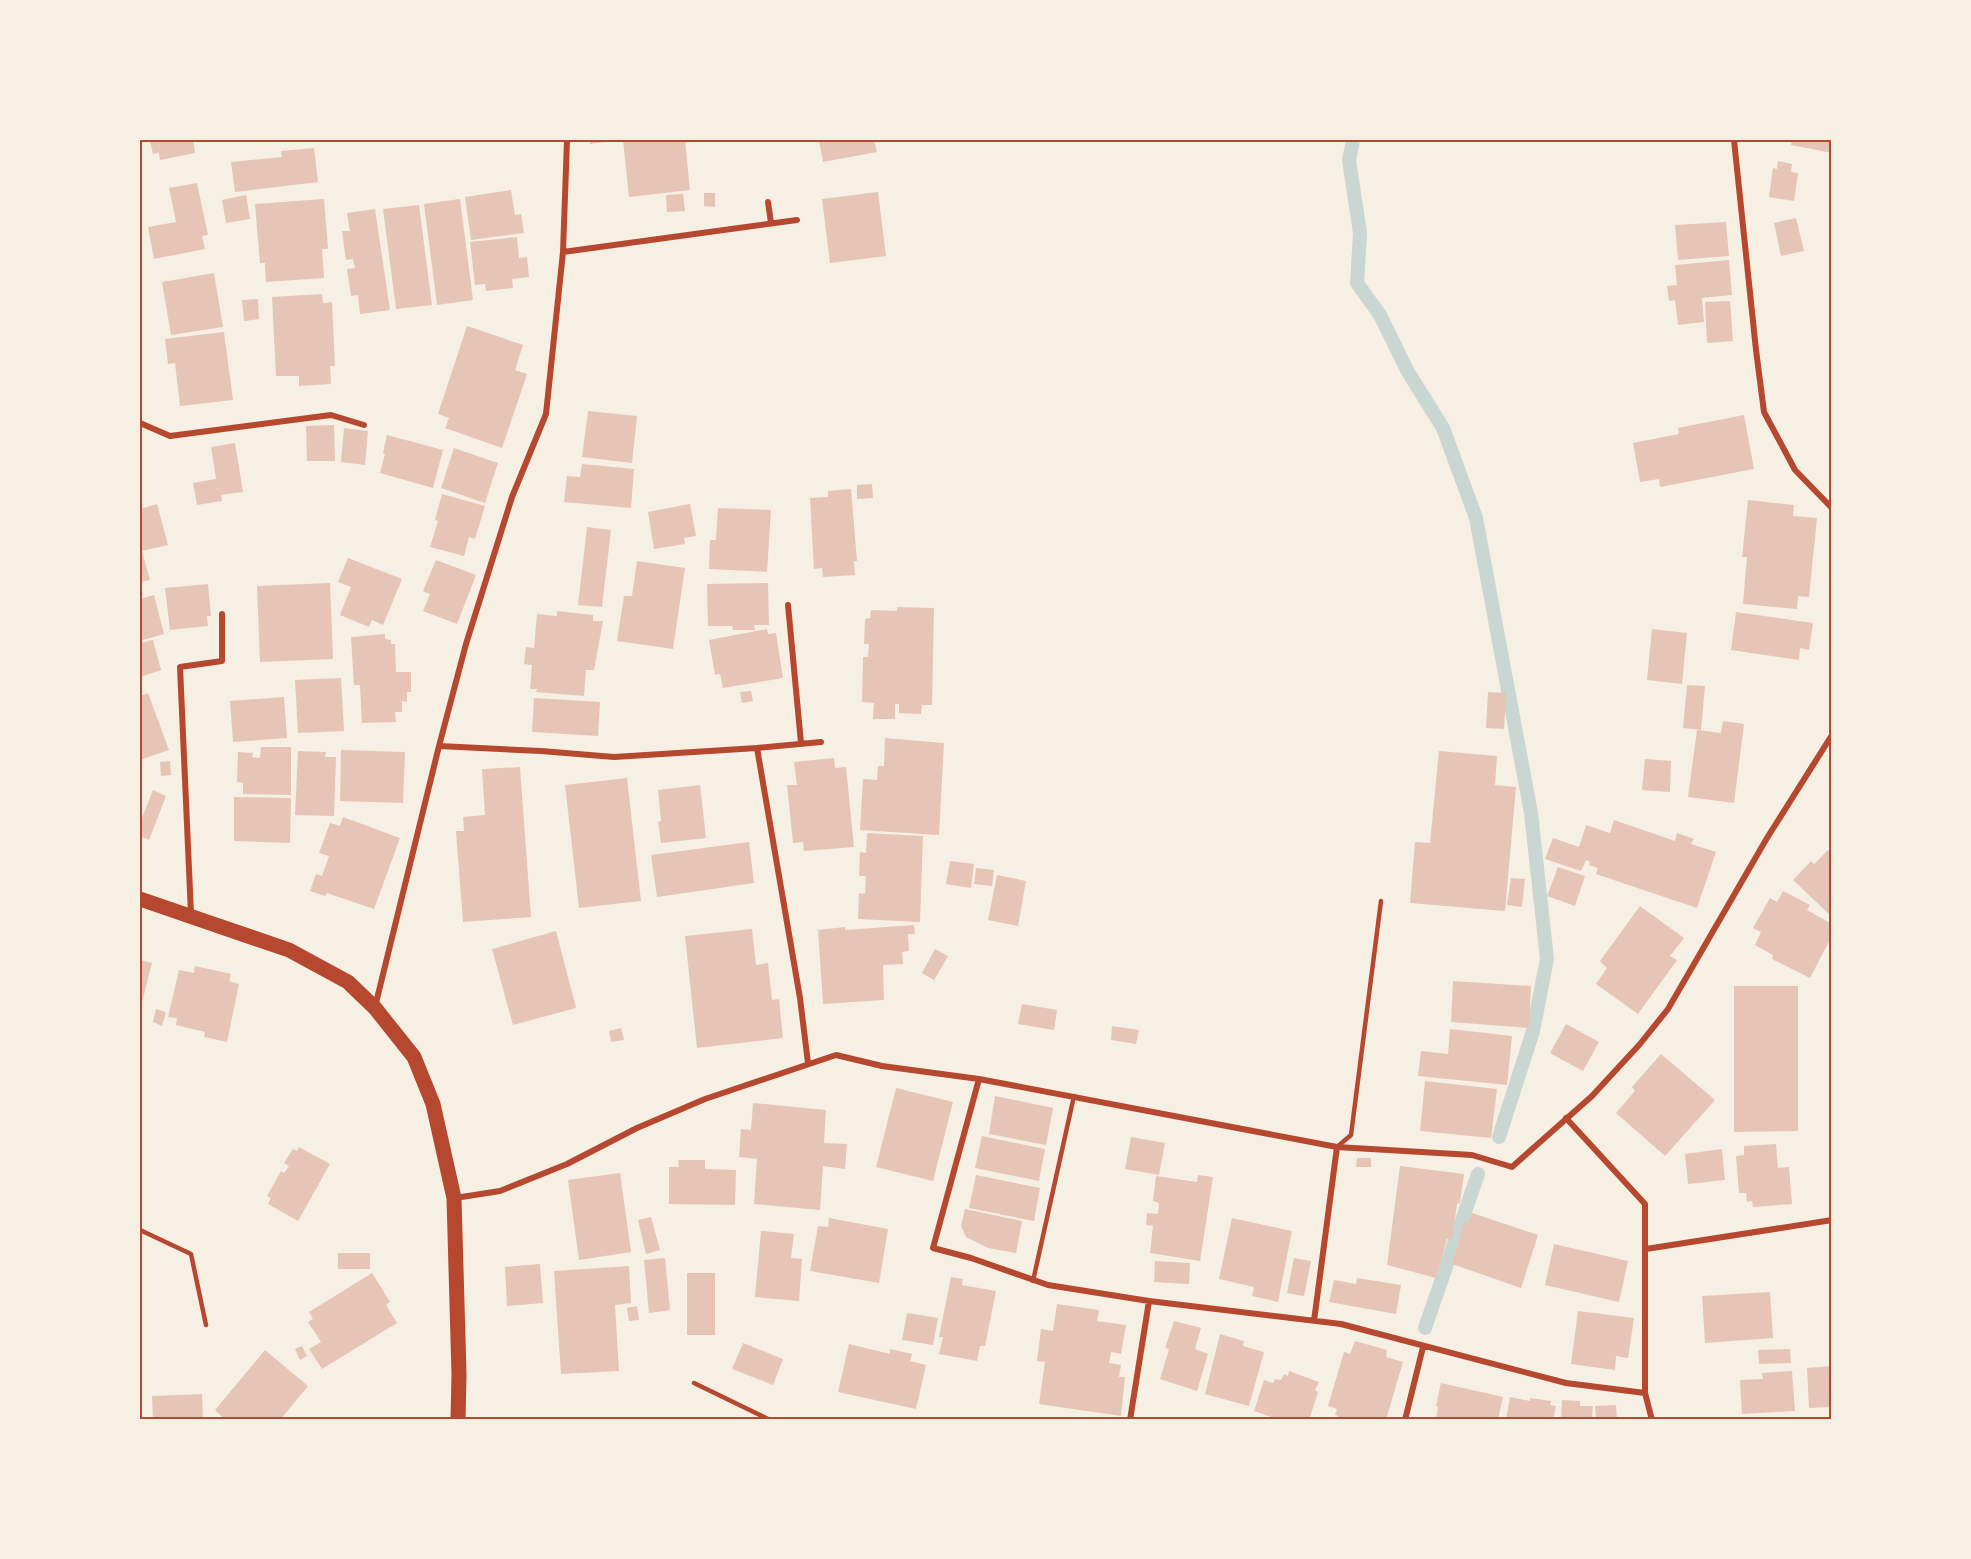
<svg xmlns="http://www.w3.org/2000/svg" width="1971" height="1559" viewBox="0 0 1971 1559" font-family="'Asap Condensed',sans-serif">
  <rect width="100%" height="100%" fill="#f6efe4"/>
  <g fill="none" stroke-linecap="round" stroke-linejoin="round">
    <!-- stream -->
    <path stroke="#c9d6d2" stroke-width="14" d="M1353,140L1349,160L1360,233L1357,283L1380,315L1408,372L1443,428L1476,518L1531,813L1547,959L1533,1031L1499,1137
      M1425,1328L1478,1174"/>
  </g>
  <!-- building -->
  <path fill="#e6c5b7" d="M145,140H193L195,153L160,160L159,153L153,154L150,141L145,142Z
    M590,140H613V141L590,144Z
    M623,140H685L690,190L629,197Z
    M819,140H874L877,152L823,162Z
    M1792,140H1832V153L1791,145Z
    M314,148L318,182L235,192L231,162L282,157L281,151Z
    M1778,161L1792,164L1791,172L1798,173L1794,201L1769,197L1773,168L1777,169Z
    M197,183L208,235L202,236L205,249L154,259L148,227L176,222L169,188Z
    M511,190L515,215L521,214L524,233L471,240L465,197Z
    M878,192L886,256L830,263L822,199Z
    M704,193H715V207L704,206Z
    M683,194L685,211L667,212L666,195Z
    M246,195L250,219L226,223L222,200Z
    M324,199L328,249H322L324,278L266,282L265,263H260L255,204Z
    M460,199L473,300L437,305L424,204Z
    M419,205L432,305L396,309L383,209Z
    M375,209L390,310L360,314L358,295L351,296L347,269L355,268L353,259L346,260L342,231H350L347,213Z
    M1796,218L1804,251L1781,256L1774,223Z
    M1726,222L1729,256L1678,260L1675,225Z
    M517,237L519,258L527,257L529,277L512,279L513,288L486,291L485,284L475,285L470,242Z
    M1729,260L1732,295L1702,298L1704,322L1678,325L1675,300L1669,301L1667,286L1677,285L1675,265Z
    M214,273L223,327L171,335L162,282Z
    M322,294L323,303L332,302L335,366H330L331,384L299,386V376H276L272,297Z
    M258,299L259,319L244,321L242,300Z
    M1730,301L1733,341L1707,343L1705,302Z
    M467,326L523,345L515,370L527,374L502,448L445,428L449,418L438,414Z
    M224,332L233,400L180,406L175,363L168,364L165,339Z
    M588,411L637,416L632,463L582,457Z
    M1744,415L1754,469L1660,487L1659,479L1640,482L1633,443L1679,434L1678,428Z
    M334,425L335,461H307L306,426Z
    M344,428L368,431L365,465L341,462Z
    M387,435L443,450L433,488L380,473L385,454L383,453Z
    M235,443L243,492L221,495L222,501L197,505L193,483L216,479L211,447Z
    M454,448L498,463L485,503L441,488Z
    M582,464L634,469L631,508L564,502L567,476L580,477Z
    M872,484L873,498L857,499V485Z
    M851,489L857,561H854L855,575L823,577L822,568L814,569L810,498L828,497V491Z
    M442,494L485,506L475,539L469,537L464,556L430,547L438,521L435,520Z
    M1748,500L1794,505L1793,516L1817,518L1809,597L1798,596L1797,609L1743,604L1747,557H1742Z
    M157,504L168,545L142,551L150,580L140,582V509Z
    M690,504L696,536L684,538L685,544L654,549L648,512Z
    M718,508L771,510L767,572L709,569L710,540H716Z
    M587,527L611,530L602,607L578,605Z
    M348,558L402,579L383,625L372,620L369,627L340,615L351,587L338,582Z
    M436,560L476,575L457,624L423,611L430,594L423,591Z
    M637,561L685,568L673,649L617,641L624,596H632Z
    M330,583L333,659L260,662L257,586Z
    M768,583L769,625H754L755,630H733L732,626H708L707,584Z
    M208,584L211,616H207L208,626L170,630L165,588Z
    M154,595L164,634L140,641V599Z
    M897,607L934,608L932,705H922L921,714L899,713V704H895V719H873L874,703L862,702L863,657H868L869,644H864L865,619L870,618L871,610L897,611Z
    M557,611L593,615V621H603L594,670H586L584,696L536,692L537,689H530L532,665L524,664L526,647L534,648L537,614L557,616Z
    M1736,612L1813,623L1809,650L1800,648L1799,660L1731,650Z
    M767,629L768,634L776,633L783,678L723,688L720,674L715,675L709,640Z
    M1652,629L1687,633L1682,684L1647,680Z
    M385,634V639L391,640V644H395L396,672H411V692H407V702L402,701V712H395L396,722L362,723L360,685H354L351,637Z
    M153,640L161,670L140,677V643Z
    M341,678L344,731L298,733L295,680Z
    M1687,685L1705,686L1701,730L1683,728Z
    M751,691L753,701L742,703L740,692Z
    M1488,692L1506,693L1504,729L1486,728Z
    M148,693L169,750L140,760V696Z
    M284,697L287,738L233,742L230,701Z
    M534,698L600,702L598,736L532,732Z
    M1723,721L1744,724L1734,803L1688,797L1697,730L1721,733Z
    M885,738L944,743L939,835L860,830L863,779L877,780L878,766H884Z
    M261,747H291V795L243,794V783L237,782L238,752L253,753L252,757L260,758Z
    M341,750L405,752L403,803L340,801Z
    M298,751L326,752L325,757H336L334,816L295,815Z
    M1439,751L1497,756L1495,785L1516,787L1505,911L1410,903L1415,842L1430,843Z
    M834,758L835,768L846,767L854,847L804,851L803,842L793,843L787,785H797L794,762Z
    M1645,759L1671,761L1670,792L1642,790Z
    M170,761L171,775L161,776L160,762Z
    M520,767L531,917L463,922L456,831H464L463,817L485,815L482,769Z
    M627,778L641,901L579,908L565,785Z
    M700,785L706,838L661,843L658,822L661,821L658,790Z
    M153,790L166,796L149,840L140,836V823Z
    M234,797L291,798L290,843L234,841Z
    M343,817L400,838L374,909L327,893L325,896L310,891L316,874L322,876L329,856L319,853L330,823L340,826Z
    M1614,820L1675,841L1677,833L1694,839L1691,844L1716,852L1697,908L1596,874L1598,868L1589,865L1590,862L1586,860L1581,871L1545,859L1553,838L1579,847L1586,825L1610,833Z
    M867,833L923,836L920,922L858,919L859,893L865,894L866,876H859L860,852L866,853Z
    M749,842L754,883L657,897L651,855Z
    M1828,850L1832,853V917L1793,880L1811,861L1814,864Z
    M950,861L974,864L971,888L946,884Z
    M1558,867L1585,876L1575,906L1547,896Z
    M976,868L994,870L992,886L974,884Z
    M997,875L1026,881L1018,926L988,920Z
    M1511,878L1525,879L1522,907L1507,905Z
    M1783,891L1810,905L1807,910L1832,924V936L1810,978L1772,959L1773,955L1755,945L1761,932L1753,928L1770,898L1777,902Z
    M1640,906L1684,938L1670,956L1677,960L1638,1014L1596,984L1607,968L1600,961Z
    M914,925L915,934H908L909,951L902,952L903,964L883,965L884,1000L823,1004L818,930L845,927V930Z
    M752,929L756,965L768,963L772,1000L779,999L783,1038L697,1048L685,936Z
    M556,931L576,1008L513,1025L492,949Z
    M935,949L948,956L934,980L922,973Z
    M140,960L152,963L140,1010Z
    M195,966L231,974L229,981L239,984L227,1042L204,1037L205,1032L176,1025L177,1018L168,1017L179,970L194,973Z
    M1453,981L1531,986L1529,1028L1451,1022Z
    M1734,986H1798V1131L1734,1132Z
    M1022,1004L1057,1010L1054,1030L1018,1024Z
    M156,1009L166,1012L162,1026L153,1022Z
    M1566,1024L1599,1042L1583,1071L1550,1053Z
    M1112,1026L1139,1030L1136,1044L1111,1040Z
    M621,1028L624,1040L611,1042L609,1031Z
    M1450,1029L1512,1036L1507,1085L1418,1076L1421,1051L1448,1054Z
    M1661,1054L1715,1100L1665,1156L1616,1113L1635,1091L1632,1087Z
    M1425,1081L1497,1089L1491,1138L1420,1131Z
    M896,1088L953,1102L933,1181L876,1167Z
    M995,1096L1053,1108L1046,1145L989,1134Z
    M753,1103L826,1110L824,1143L847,1144L845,1169L823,1166L820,1210L754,1204L757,1159L739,1157L741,1129L751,1130Z
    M982,1136L1045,1149L1039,1181L975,1168Z
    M1131,1137L1165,1143L1159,1175L1125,1169Z
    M1776,1144L1778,1168L1789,1167L1792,1204L1753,1207L1752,1201L1747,1202L1746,1193H1739L1736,1156L1744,1155V1146Z
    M299,1147L330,1164L298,1221L268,1204L271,1198L267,1196L281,1171L284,1173L289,1166L284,1163L293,1149L297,1151Z
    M1722,1149L1725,1180L1688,1184L1685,1154Z
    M1357,1158H1371V1167H1356Z
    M678,1160H705V1169L736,1170L735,1205L669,1204V1167H679Z
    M1400,1166L1464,1174L1460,1203L1457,1204L1452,1239H1447L1436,1278L1387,1265Z
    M620,1173L631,1252L579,1260L568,1180Z
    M976,1175L1040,1188L1034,1221L969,1208Z
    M1198,1175L1213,1177L1200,1261L1150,1253L1153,1226L1146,1225L1147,1213L1158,1214L1159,1203L1153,1201L1156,1176L1197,1182Z
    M965,1209L1022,1221L1016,1253L988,1248L966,1237L961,1226Z
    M1472,1213L1538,1235L1521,1288L1452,1264L1465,1221L1468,1223Z
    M651,1217L660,1250L646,1254L638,1220Z
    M829,1218L888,1229L879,1283L810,1271L818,1226L828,1227Z
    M1232,1218L1292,1231L1278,1302L1252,1296L1254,1287L1219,1279Z
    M761,1231L794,1234L791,1258L802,1259L799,1301L755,1297Z
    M1554,1244L1628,1261L1619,1302L1545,1285Z
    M338,1253H370V1269H338Z
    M665,1258L670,1310L649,1313L644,1260Z
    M1294,1258L1311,1261L1304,1296L1287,1293Z
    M1155,1261L1190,1263L1189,1284L1154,1282Z
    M540,1264L543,1303L507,1306L505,1267Z
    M629,1266L631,1303L615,1305L619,1371L561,1374L554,1271Z
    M372,1273L390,1302L386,1305L397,1323L322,1369L309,1349L321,1342L308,1322L313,1319L309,1312Z
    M687,1273H715V1335H687Z
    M951,1277L963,1279L962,1285L996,1291L985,1346H980L977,1361L939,1354L943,1337H939Z
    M1357,1278L1401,1285L1396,1314L1329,1302L1334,1280L1356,1284Z
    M1770,1292L1773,1338L1705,1343L1702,1296Z
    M1057,1304L1099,1310L1097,1321L1126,1325L1121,1354L1111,1352L1109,1363L1121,1365L1119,1377H1125L1121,1416L1039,1404L1045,1362L1037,1361L1041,1329L1053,1331Z
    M637,1306L639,1320L629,1321L627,1308Z
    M1578,1311L1634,1318L1628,1358L1616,1356L1615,1370L1571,1364Z
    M907,1313L938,1318L933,1345L902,1340Z
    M1174,1321L1201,1328L1195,1349L1208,1354L1197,1391L1160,1379L1169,1349L1165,1348Z
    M1220,1334L1244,1341L1243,1346L1264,1352L1249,1406L1205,1394Z
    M1355,1341L1387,1350L1386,1357L1403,1362L1386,1420H1337L1338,1416L1335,1415L1337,1409L1328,1406L1344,1352L1350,1354Z
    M743,1343L783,1359L773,1385L732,1369Z
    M849,1344L890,1354V1349L912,1354L910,1361L926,1365L916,1409L838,1392Z
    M302,1346L307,1356L300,1360L295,1349Z
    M1790,1349L1791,1363L1759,1364L1758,1350Z
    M265,1350L308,1386L280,1420H225L215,1410Z
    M1832,1366V1407L1809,1408L1807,1368Z
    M1289,1371L1319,1382L1315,1390L1318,1392L1309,1420H1280L1254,1411L1264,1380L1273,1383L1275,1379L1281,1380L1284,1374L1288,1376Z
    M1792,1371L1795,1411L1742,1414L1740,1380L1763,1379L1762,1373Z
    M1441,1383L1503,1397L1498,1420H1436L1438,1407L1436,1406Z
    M202,1394L203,1420H153L152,1396Z
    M1510,1397L1530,1401V1398L1551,1401L1550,1405L1556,1406L1553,1420H1506Z
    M1562,1400L1580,1401V1406H1593L1592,1420H1561Z
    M1616,1405L1617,1420H1596L1595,1406Z"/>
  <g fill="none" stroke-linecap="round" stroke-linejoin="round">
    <!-- service -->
    <path stroke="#b5482f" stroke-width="4.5" d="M1337,1147L1351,1135L1381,901
      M140,1230L191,1254L206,1325
      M1033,1281L1074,1096
      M694,1383L770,1420"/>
    <!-- minor -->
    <path stroke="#b5482f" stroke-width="6" d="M1734,140L1756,350L1764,412L1795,470L1832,508
      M768,202L771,223
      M563,252L797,220
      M140,423L170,436L331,415L364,425
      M788,605L801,743
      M439,746L541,751L614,757L757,748L800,998L808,1063
      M757,748L821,742
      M191,914L180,667L222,661V614
      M375,1007L439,746L466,644L512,497L546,414L563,252L567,140
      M979,1079L933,1248L971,1258L1048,1285L1149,1301L1341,1324L1566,1383L1645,1393L1652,1420
      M1566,1118L1645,1204V1393
      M455,1198L500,1191L567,1164L637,1128L705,1099L836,1055L882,1066L979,1079L1337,1147L1472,1155L1512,1167L1592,1096L1640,1044L1668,1009L1767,838L1832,735
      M1646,1249L1832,1220
      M1314,1321L1337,1147
      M1130,1420L1149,1301
      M1405,1420L1423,1347"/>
    <!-- primary -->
    <path stroke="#b5482f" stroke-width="15" d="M140,899L289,950L348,982L375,1008L414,1057L433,1104L454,1198L459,1374L458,1420"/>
  </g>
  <!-- border -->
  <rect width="1971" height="1559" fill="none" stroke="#f6efe4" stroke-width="282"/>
  <rect x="141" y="141" width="1689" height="1277" fill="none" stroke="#b5482f" stroke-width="2"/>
</svg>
